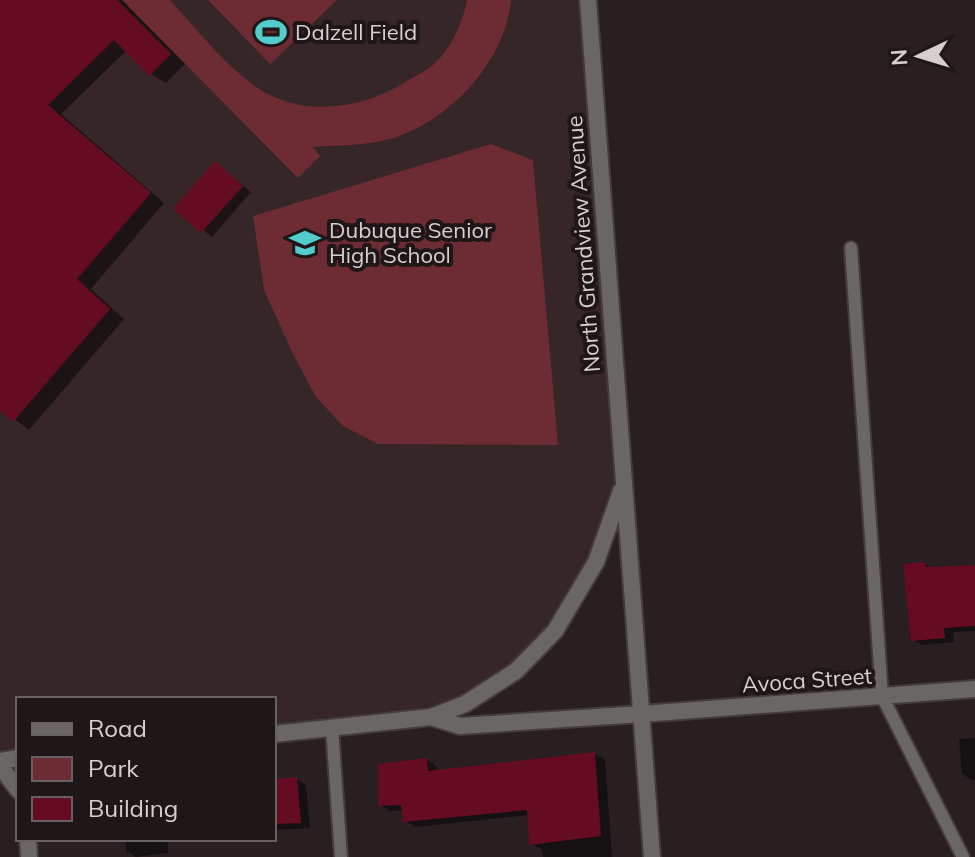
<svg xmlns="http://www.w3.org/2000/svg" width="975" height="857" viewBox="0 0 975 857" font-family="Mulish,sans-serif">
  <rect width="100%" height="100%" fill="#291f20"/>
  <!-- built -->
  <path fill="#362627" d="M0,0H597L623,485L596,562L516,671L431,717L274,735V699H18V763L0,754Z"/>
  <!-- green -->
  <path fill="#6d2b34" d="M122,0H170C194,26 219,58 247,80C294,119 358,112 407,81C416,76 426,71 434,64C451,49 463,22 467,0H511C506,59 453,117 399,136C373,146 341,145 313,147L320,156L298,178Z
    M208,0H337L270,64Z
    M491,144L533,160L558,445L378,444L343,426L316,397L293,354L264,290L253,216Z"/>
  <!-- shadow -->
  <path fill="#0007" d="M0,0H122L185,64L166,83L151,74L127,50L61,114L164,203L91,289L124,319L29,430L0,408Z
    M215,163L251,192L212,237L176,208Z
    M925,564L933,569L975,567V631L953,632L954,642L922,645L912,639Z
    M975,738V780H972L962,774L959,739Z
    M595,754L605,760L612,857H543L542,850L531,843L529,815L415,827L405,821L404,810L390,811L380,805L427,760L436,766L437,772Z
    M296,779L306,785L310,828L274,830V781Z
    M126,839H168V853L136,857L126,851Z"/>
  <!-- building -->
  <path fill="#660c22" d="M0,0H117L171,54L149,76L114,40L48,105L151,193L77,279L110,309L13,422L0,411Z
    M215,161L243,186L201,233L173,209Z
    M925,562L926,567L975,565V626L944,628L945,638L911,641L903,564Z
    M595,752L601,836L529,845L527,810L403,822L401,805L378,806V764L427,758L428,771Z
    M297,777L301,823L274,824V779Z"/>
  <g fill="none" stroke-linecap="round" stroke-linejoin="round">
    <defs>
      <path id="service" d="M851,248L882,696L963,857
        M332,728L341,857"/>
      <path id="minor" d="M642,714L975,689"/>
      <path id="tertiary" d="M588,0L652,857
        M431,717L460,726L642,714
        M274,734L431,717L465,704L516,671L555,631L596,562L621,491
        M0,761L18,758
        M0,766L18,790
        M28,839L29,857"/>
    </defs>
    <!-- service casing -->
    <use href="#service" stroke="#453b3c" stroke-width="16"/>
    <!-- minor casing -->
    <use href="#minor" stroke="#453b3c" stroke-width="20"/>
    <!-- tertiary casing -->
    <use href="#tertiary" stroke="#453b3c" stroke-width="20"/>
    <!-- service -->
    <use href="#service" stroke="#6b6666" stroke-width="12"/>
    <!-- minor -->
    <use href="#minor" stroke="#6b6666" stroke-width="16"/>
    <!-- tertiary -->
    <use href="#tertiary" stroke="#6b6666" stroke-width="16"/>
  </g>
  <!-- icons -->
  <defs>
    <symbol id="stadium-bare" viewBox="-9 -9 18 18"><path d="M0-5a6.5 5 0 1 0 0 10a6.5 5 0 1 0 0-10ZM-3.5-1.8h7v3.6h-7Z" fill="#52cdcc" stroke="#1f1617" stroke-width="2.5" paint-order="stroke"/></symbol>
    <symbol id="school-bare" viewBox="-9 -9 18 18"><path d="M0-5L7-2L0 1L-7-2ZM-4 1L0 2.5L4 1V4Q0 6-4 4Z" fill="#52cdcc" stroke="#1f1617" stroke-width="2.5" paint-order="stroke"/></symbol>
  </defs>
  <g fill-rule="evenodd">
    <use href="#stadium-bare" x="249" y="10" width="44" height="44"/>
    <use href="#school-bare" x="283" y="221" width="44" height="44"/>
  </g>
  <g text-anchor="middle" stroke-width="8" stroke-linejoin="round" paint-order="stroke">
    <!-- poi labels -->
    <g font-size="22" fill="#d6cfd0" stroke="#1f1617" text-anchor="start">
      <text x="295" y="40">Dalzell Field</text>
      <text x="329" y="238">Dubuque Senior<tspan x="329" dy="25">High School</tspan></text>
    </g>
    <!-- street labels -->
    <g font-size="22" fill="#d6cfd0" stroke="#1f1617">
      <text transform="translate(583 244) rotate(-94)" y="8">North Grandview Avenue</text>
      <text transform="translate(807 680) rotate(-4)" y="8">Avoca Street</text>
    </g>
  </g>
  <!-- legend -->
  <rect x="16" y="697" width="260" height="144" fill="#1f1617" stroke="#686061" stroke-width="2"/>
  <rect x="32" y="723" width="40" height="12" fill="#6b6666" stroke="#686061" stroke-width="2"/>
  <text x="88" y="737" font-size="24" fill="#d6cfd0">Road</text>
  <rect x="32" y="757" width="40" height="24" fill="#6d2b34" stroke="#686061" stroke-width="2"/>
  <text x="88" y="777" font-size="24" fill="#d6cfd0">Park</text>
  <rect x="32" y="797" width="40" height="24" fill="#660c22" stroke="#686061" stroke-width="2"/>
  <text x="88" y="817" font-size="24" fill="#d6cfd0">Building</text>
  <!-- north arrow -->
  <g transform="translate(919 56) rotate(266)" stroke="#1f1617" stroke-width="6" paint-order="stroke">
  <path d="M0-6L14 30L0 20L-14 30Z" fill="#d6cfd0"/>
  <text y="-12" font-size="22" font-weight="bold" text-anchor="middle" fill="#d6cfd0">N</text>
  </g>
</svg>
